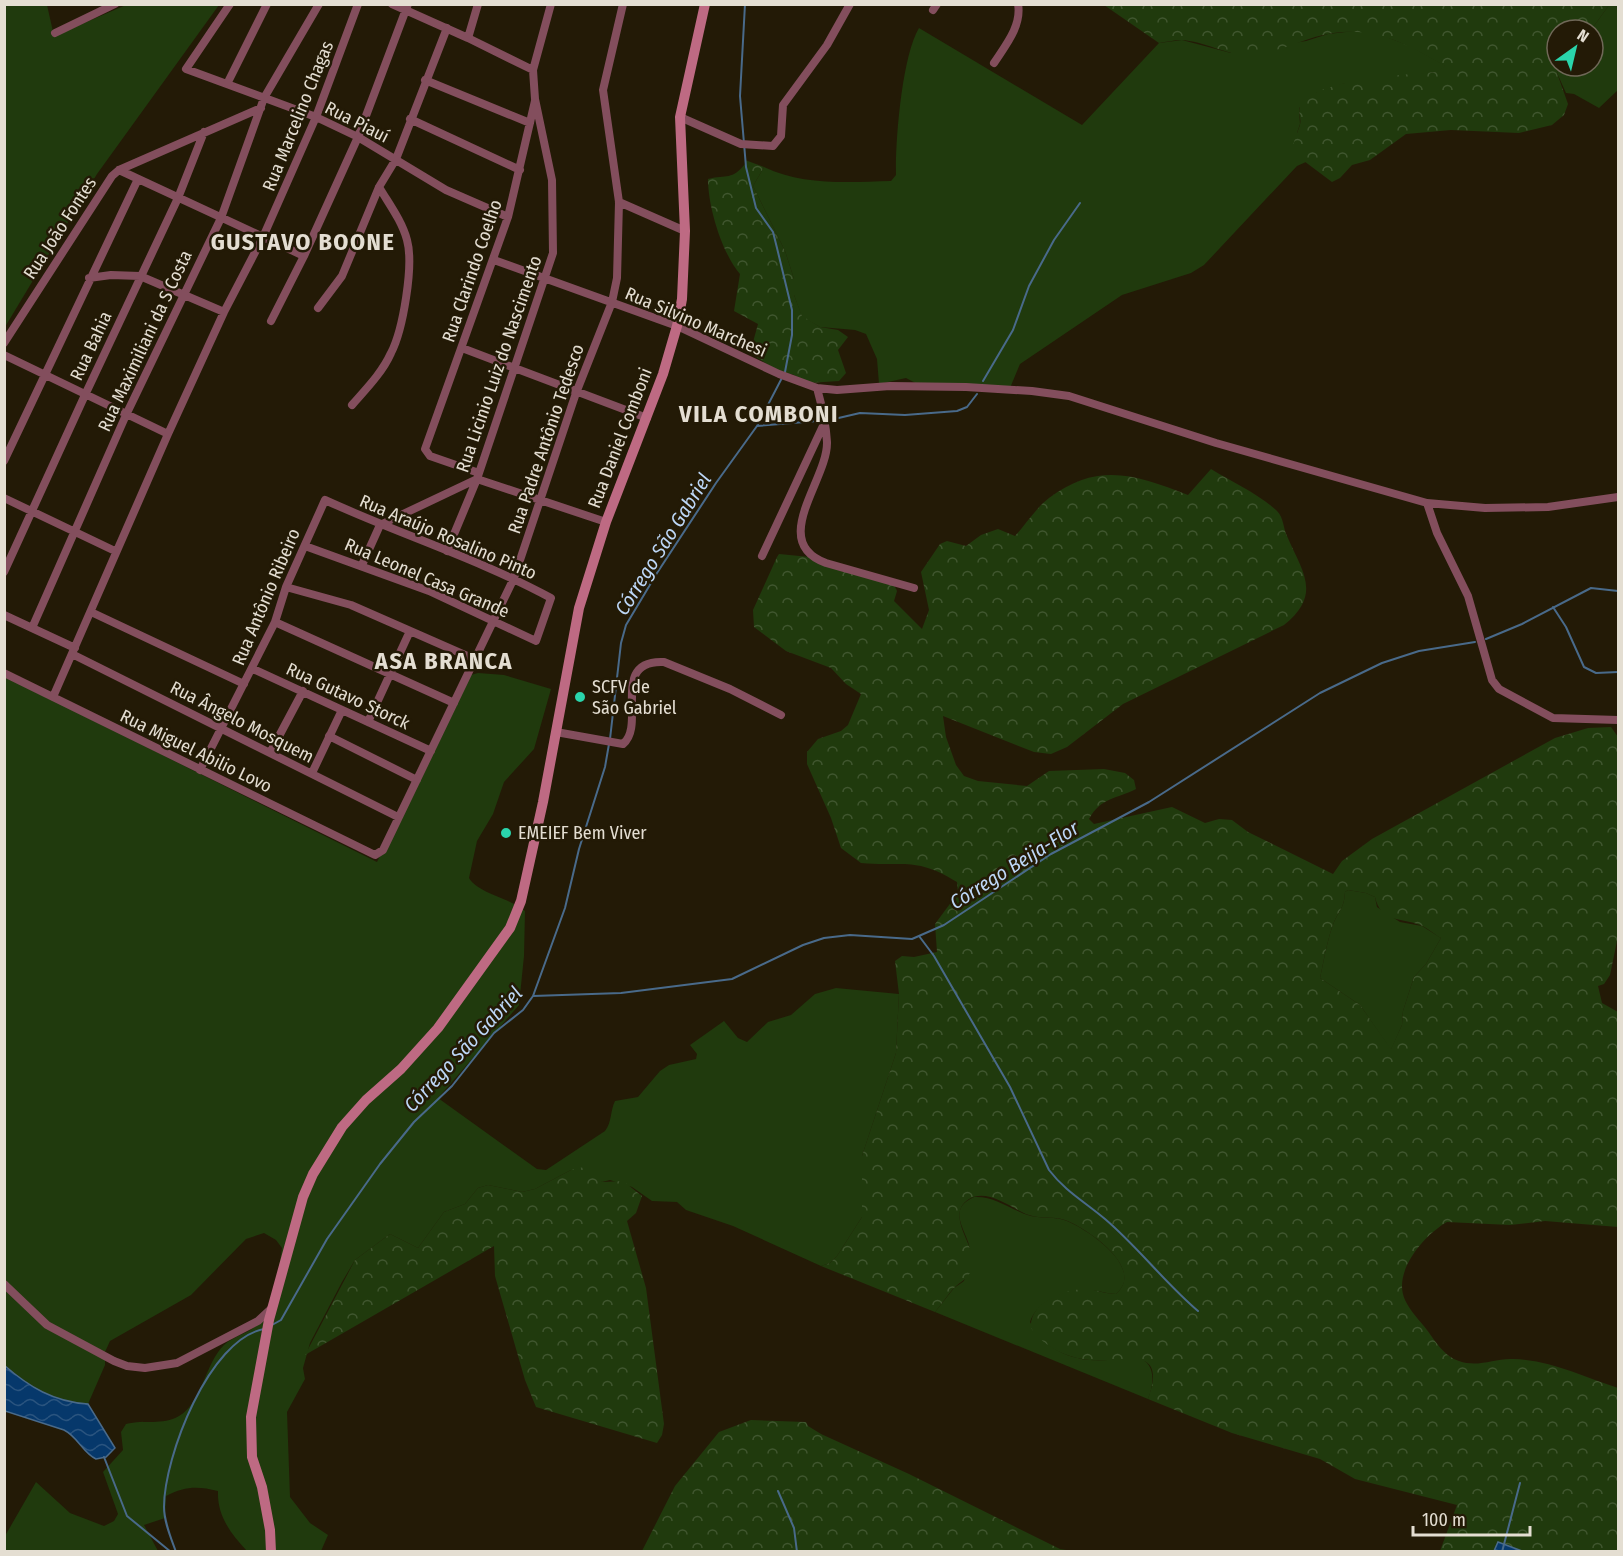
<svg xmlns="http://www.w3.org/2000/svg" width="1623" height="1556" viewBox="0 0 1623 1556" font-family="'Fira Sans Condensed',sans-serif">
  <defs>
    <pattern id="forest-crowns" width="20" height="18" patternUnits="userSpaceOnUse" patternTransform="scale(1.5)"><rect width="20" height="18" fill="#203a0d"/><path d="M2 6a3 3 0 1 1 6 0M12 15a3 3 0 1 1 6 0" fill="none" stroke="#40562f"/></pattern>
    <pattern id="water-waves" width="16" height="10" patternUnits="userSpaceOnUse" patternTransform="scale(1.5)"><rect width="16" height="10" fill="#06386b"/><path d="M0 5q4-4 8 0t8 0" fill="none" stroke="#2a547f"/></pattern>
  </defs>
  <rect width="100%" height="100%" fill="#231a06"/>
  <!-- grass -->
  <path fill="#203a0d" d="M5,5H47L54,36L126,5H219L97,174L5,327Z
    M1609,5H1618V90L1599,108L1574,94L1566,93L1557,73L1560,66H1593L1591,30Z
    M919,28L1082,125L1159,43L1182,40L1231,53L1306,41L1328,34L1354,31L1376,33L1410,46L1446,66L1437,72L1342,84L1316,93L1299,108L1300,124L1297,133L1306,162L1297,166L1204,265L1191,273L1122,295L1020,364L1010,388L927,389L906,378L879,384L877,359L866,334L855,330L820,327L802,317L794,295V279L785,251L753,186L764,167C803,186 849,182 891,181L896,175C895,142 902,56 919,28Z
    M478,673L504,675L551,689L534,749L504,782L493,814L477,841L469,878C479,894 508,897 525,911L524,956L519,1005L438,1098L537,1169L546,1170L605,1131C612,1122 610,1111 615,1101L638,1097L660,1071L669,1065L696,1059L697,1054L690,1045L724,1021L738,1038L747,1042L768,1022L791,1015L815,994L836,988L899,994L896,1053L862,1156V1217L837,1256L830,1263L821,1266L733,1226L686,1210L677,1202L652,1201L632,1187L610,1180L602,1182L571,1170L535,1189L522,1192L488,1185L478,1188L465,1204L444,1212L418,1248L390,1234L355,1260L342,1282L310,1343L303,1368L305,1379L287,1412L290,1497L310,1523L328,1535L321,1551H247C231,1534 217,1516 218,1491C198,1486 185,1486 166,1496L165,1518L144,1525L158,1551H5V1536L36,1482L70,1513L104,1526L114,1521L118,1514L103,1472L123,1450L121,1432L126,1424C145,1419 162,1426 179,1416C201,1404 206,1362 224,1345C235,1335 252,1333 262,1320C276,1300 278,1271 282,1248L276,1240L264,1233L246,1239L191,1295L110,1341L105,1352V1365L88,1404C54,1402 29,1387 5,1365L4,676L377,862L467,676Z
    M1348,890L1366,893L1375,897L1377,907L1400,922L1422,926L1441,938L1426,964L1414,977L1403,1011L1402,1025L1391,1050L1360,1005L1320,978C1324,960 1327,940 1334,922C1340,909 1344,908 1345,892Z
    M974,1197C996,1196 1010,1210 1031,1216C1043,1219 1055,1216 1067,1221C1089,1230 1146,1269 1116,1294C1107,1294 1098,1290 1088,1290C1067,1289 1037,1300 1030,1322C1045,1351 1076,1363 1108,1360C1117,1359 1126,1355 1136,1357C1157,1362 1154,1384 1148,1399L935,1312L954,1288L964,1281C966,1272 970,1262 970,1253C971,1234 943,1211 974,1197Z"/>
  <!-- forest -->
  <path fill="url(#forest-crowns)" fill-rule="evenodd" d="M1104,5H1609L1591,30H1557V66H1560L1557,73L1568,104L1564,115L1552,125L1519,133L1451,130L1406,134L1370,160L1352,165L1340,178L1332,182L1292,152C1293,142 1297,134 1300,125C1302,117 1296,110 1302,103C1323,78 1405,75 1436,72L1445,66C1402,41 1367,22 1315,37C1296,43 1274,53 1253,55C1228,57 1206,41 1181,40C1174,40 1166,42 1159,43Z
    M745,160L764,167L753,186L785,251L794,279V295L802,316L820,327L838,330L848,337L838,350L846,373L839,381L808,383L792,374L784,375L750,353L758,324L734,311L740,274C722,253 708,207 708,179C728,174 731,181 746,163Z
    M1211,469C1232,482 1259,494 1277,511C1284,518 1283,528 1287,536C1303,573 1322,594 1284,625L1123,704L1067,747L1051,754L1034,752L943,716L946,737L956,765L964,776L978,781L1027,786L1049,771L1104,769L1125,773L1134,780L1136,789C1117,799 1101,797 1089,819L1094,824L1172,807L1205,823L1219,819L1232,820L1248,832L1333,874L1342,861L1372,839L1555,738L1588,728L1611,727L1618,737V936L1610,975L1604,984L1598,986L1602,1003L1618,1012V1227L1545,1221L1510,1225L1447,1222C1424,1235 1392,1272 1405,1300C1410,1311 1420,1321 1427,1330C1435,1341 1445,1357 1459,1361C1478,1368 1495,1358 1513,1359C1551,1360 1584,1377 1618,1388V1551H1522L1498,1542L1494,1551H1440L1457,1505L1355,1479L1320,1459L1232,1433L1148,1399C1169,1341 1119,1364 1090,1360C1067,1358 1044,1347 1031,1328C1029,1303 1063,1290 1083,1289C1095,1289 1105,1294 1116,1294C1146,1268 1087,1228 1065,1220C1053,1216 1041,1219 1029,1215C1012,1209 988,1188 969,1199C945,1214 974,1244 973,1263C972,1278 960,1281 952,1290C946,1297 941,1305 935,1312L821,1266L830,1263L837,1256L862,1217V1156L896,1053L899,994L895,961L902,956L914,957L937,952L935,924L958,893L957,882C915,856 904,867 861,863L841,848L831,818L807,764V752L818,739L841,731L848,725L861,694L846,684L831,668L786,651L754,627L753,610L777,557L779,554L820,558L894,585L897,591L894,601L922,629L929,610L921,572L940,544L947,541L966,546L981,535L998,529L1015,536C1026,524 1036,508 1049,498C1098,461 1137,475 1188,495ZM1348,890L1366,893L1375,897C1381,923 1400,917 1420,925C1428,928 1434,934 1441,938L1426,964L1414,977L1403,1011L1402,1025L1391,1049L1360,1005L1320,978C1324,960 1327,940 1334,922C1340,909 1344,908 1345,892Z
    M584,1167L602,1182L623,1181L642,1196L636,1213L627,1221L646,1288L664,1424L662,1435L657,1443L536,1407L525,1380L495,1276L494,1246L305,1355L355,1260L390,1234L418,1248L444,1212L465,1204L478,1188L488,1185L522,1192L535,1189L571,1170Z
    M751,1420L806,1422L808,1426L821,1434L909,1474L1060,1549L1072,1551H642L675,1486L719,1432Z"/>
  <!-- water -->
  <path fill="url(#water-waves)" stroke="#496a8a" stroke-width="1.5" d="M4,1365C29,1387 54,1402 88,1404L115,1448L106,1457L96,1459C83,1453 78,1437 64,1430L5,1411Z
    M1498,1542L1522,1551H1494Z"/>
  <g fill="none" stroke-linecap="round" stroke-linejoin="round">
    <!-- stream -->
    <path stroke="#496a8a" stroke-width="2" d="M983,381L1013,330L1029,286L1054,240L1080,203
      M830,420L860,413L905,415L957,411L967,407L977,394
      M757,426L817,421
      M1553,607L1566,627L1584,667L1596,673L1618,672
      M1486,639L1522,624L1591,588L1618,591
      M610,739L621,643L626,625L657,573L716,483L757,426L785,372L792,335V310L777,248L773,232L756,208L746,167L740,96L745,4
      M919,936L934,956L1010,1087L1049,1170C1065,1191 1085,1202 1105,1219C1138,1247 1165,1283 1198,1311
      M533,996L621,993L732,979L803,945L824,938L850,935L912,939L944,925L1051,854L1149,802L1320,693L1382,663L1419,651L1475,642
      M272,1325L281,1320L327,1239L380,1164L414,1122L452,1086L494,1033L523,1010L533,996L565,908L579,849L605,767L609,744
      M104,1457L127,1516L171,1552
      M778,1491L794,1528L797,1552
      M176,1552C171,1538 164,1522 164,1507C164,1457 209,1339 264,1329
      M1502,1552L1520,1483"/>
    <!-- street -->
    <path stroke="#834e5d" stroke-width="8" d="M230,4L186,69L316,117L358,137L446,190L508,217
      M392,4L468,38L533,70
      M933,10L937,4
      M55,33L115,4
      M468,38L478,4
      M994,63C1005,46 1022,26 1018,4
      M425,80L530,123
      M227,84L267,4
      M680,117L741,144L773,146L781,136L783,105L827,45L850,4
      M410,119L520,170
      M119,170L304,256
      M619,202L685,231
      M494,260L677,326L779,374L817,388L837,390L890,386L966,387L1032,391L1069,396L1216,443L1427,503L1485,508L1548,507L1618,497
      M89,278L111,275L140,276L224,312
      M318,308L342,276L379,187L396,159L447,28
      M271,321L304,256L358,137L408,4
      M4,343L112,176L119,170L261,108
      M462,348L647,418
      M4,355L168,434
      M817,388C822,406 826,424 827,442C828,480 768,542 826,563L914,588
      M352,405C366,389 382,373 391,353C403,330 414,265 407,240C402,221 389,204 379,187
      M4,461L138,179
      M479,473L430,456L425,449L508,217L535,101
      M477,479L606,522
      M4,498L115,551
      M1427,503L1437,533L1468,596L1492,680L1499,689L1553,718L1618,720
      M447,551L477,479L553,253L552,180L535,99L533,70L551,4
      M762,556L823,426
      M362,565L380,525L477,479
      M4,572L85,395L178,198L204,132
      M286,587L351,605L474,659
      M91,612L244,684
      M4,615L75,648
      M275,622L454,703
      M32,628L126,415L221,218L264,98L319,4
      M72,654L398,817
      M253,669L431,751
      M4,673L375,855L383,850L514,578L576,393L612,302L617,278L619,202L603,90L623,4
      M53,697L168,434L224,312L263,237L316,117L358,4
      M368,722L410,631
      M556,732L623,744C647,725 609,659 664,662L730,689L781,715
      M329,736L417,780
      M270,753L303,691
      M200,770L275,622L286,587L325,500C399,534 479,559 551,598L536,641L429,591L305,546
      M312,773L342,710
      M4,1284L47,1325L114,1361L127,1366L145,1368L177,1363L258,1321L272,1308"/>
    <!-- secondary -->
    <path stroke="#be6a83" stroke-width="10" d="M271,1552L270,1530L262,1487L252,1457L251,1417L269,1320L303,1197L313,1174L342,1127L366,1100L401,1069L438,1028L510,928L521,901L543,802L579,608L606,522L663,374L677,326L682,299L685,231L680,117L705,4"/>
  </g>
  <!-- markers -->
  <g fill="#2ad5ac" stroke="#231a06" stroke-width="2">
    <circle cx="580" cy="697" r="6"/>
    <circle cx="506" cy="833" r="6"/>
  </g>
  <g text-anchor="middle" stroke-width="5" stroke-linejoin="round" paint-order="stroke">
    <!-- street labels -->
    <g font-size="18" fill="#e4ded2" stroke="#231a06">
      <text transform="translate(298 116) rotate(-68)" y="6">Rua Marcelino Chagas</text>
      <text transform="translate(357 122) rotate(27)" y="6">Rua Piauí</text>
      <text transform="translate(60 228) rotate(-57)" y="6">Rua João Fontes</text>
      <text transform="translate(472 271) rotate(-71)" y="6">Rua Clarindo Coelho</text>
      <text transform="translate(696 322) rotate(23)" y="6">Rua Silvino Marchesi</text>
      <text transform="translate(145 341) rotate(-65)" y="6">Rua Maximiliani da S Costa</text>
      <text transform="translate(91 346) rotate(-65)" y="6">Rua Bahia</text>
      <text transform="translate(499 364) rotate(-71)" y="6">Rua Licinio Luiz do Nascimento</text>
      <text transform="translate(620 438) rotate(-69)" y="6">Rua Daniel Comboni</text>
      <text transform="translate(546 439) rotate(-71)" y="6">Rua Padre Antônio Tedesco</text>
      <text transform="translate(448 537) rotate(23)" y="6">Rua Araújo Rosalino Pinto</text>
      <text transform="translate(427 578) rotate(23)" y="6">Rua Leonel Casa Grande</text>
      <text transform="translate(266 597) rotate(-67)" y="6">Rua Antônio Ribeiro</text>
      <text transform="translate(348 696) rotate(25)" y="6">Rua Gutavo Storck</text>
      <text transform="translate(242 722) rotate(27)" y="6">Rua Ângelo Mosquem</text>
      <text transform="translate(196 751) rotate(26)" y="6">Rua Miguel Abilio Lovo</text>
    </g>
    <!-- poi labels -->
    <g font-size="18" fill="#e4ded2" stroke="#231a06" text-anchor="start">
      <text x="592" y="693">SCFV de<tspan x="592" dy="21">São Gabriel</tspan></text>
      <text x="518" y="839">EMEIEF Bem Viver</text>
    </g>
    <!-- water labels -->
    <g font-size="20" font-style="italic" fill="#bdd7f7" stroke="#231a06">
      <text transform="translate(663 544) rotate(-58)" y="7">Córrego São Gabriel</text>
      <text transform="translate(1014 865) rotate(-32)" y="7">Córrego Beija-Flor</text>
      <text transform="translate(463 1049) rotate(-47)" y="7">Córrego São Gabriel</text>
    </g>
    <!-- district labels -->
    <g font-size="24" font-weight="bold" letter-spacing="1.5" fill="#e4ded2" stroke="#231a06">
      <text x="303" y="250">GUSTAVO BOONE</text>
      <text x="759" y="422">VILA COMBONI</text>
      <text x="444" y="669">ASA BRANCA</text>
    </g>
  </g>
  <!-- border -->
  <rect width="1623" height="1556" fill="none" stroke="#e4ded2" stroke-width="12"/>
  <!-- north arrow -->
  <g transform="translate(1575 48) rotate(34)"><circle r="28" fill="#231a06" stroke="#706858" stroke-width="1.5"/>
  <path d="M0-4.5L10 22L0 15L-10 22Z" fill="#2ad5ac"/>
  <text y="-9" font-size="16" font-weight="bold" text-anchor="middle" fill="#e4ded2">N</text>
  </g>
  <!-- scale -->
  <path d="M1413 1526v9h117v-9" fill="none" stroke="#e4ded2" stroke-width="3"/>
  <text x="1422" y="1526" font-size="18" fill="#e4ded2" stroke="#231a06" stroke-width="4.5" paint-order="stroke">100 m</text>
</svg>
